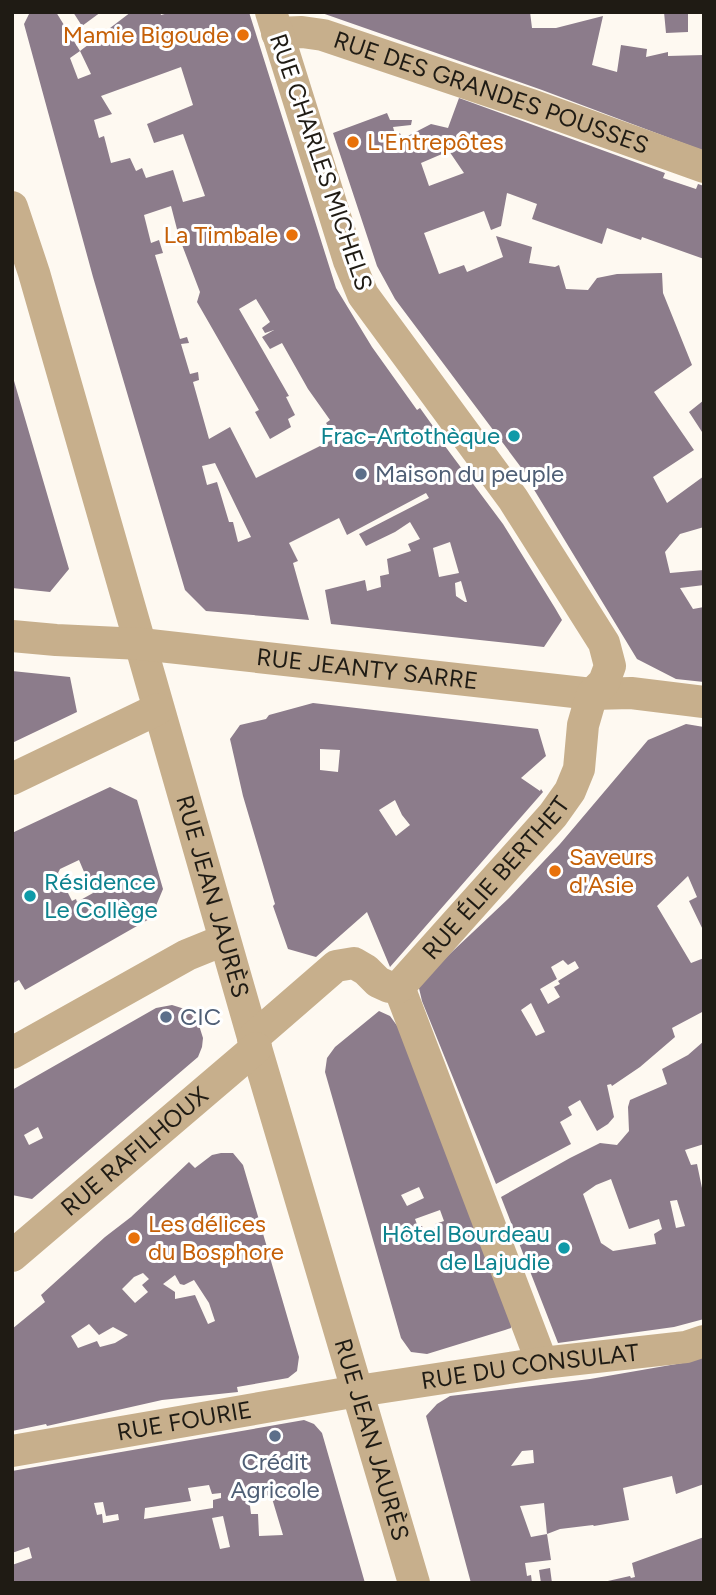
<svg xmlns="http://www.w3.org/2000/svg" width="716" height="1595" viewBox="0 0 716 1595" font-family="Figtree,sans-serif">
  <rect width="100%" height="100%" fill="#fef9f1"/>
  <!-- building -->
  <path fill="#8c7c8b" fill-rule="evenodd" d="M30,12H56L80,51L70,58L78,79L91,74L80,51L131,12H160L161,15L172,12H249L336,288L372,347L417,410L420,408L435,429L433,430L503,524L555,608L562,620L544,647L331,624L325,590L365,580L367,591L381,587L380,576L389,574L387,559L411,551L408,544L420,539L410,522L395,532L366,546L359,534L429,498L426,493L347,535L339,518L289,543L298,561L293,563L309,620L206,611L185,590L93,277L24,24ZM181,67L193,105L147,124L154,143L183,134L205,196L183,202L173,170L146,178L142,168L136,171L130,158L111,163L104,136L99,138L94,120L112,114L101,96ZM171,206L179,237L200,292L197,302L259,410L255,412L270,439L291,427L288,419L295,415L286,397L289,396L239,309L256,299L270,322L262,328L265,333L274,330L262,337L270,349L282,343L308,389L330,420L326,423L336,438L256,478L230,427L209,439L193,382L199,380L198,372L190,374L181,344L189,343L187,337L180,339L155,255L163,253L159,240L151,243L144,215ZM215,463L251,537L238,542L233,522H229L217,482L207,485L202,466ZM450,542L459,573L439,577L433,548ZM461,581L467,602H465L456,596L455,583Z
    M73,12H101L82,26Z
    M319,12H530L532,28H556L603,16L592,65L617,72L621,45L647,49L646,57L668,52V56L704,55V151L542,90Z
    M664,12H688V32L666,33Z
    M459,98L665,173L663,178L696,189L698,184L704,186V259L642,237L641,240L607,228L602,244L532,219L537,204L507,193L501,226L491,230L484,211L424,233L439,274L464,265L467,272L503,257L496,236L532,247L529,263L555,267L559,265L566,289L588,290L597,278L617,274L662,273L663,293L692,365L654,392L694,450L653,477L667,503L704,476V527L680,534L665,552L670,573L704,570V585L680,588L693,609L704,607V682L676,679L637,659L530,483L532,482L395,299L377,266L333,133L387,113L390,120H412L411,125L393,127L395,134L400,133L402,139L431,124L448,128ZM449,151L464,173L429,186L421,163Z
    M12,374L69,569L50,592L12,588Z
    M704,400V435L689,412Z
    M12,671L70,677L77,712L12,743Z
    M313,703L538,729L546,756L521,778L540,791L541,789L543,792L390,967L367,912L316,957L288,949L273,906L275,904L243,796L230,739L240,725L266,719L269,715ZM320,749L340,750L338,772L320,770ZM395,800L402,815L410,825L396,836L379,810Z
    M686,724L704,727V932L689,901L697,897L688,876L657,906L691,963L704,958V1011L672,1028L675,1037L640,1067L612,1086L611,1084L607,1085L614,1117L608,1124L597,1131L580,1100L568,1107L572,1115L560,1122L571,1144L496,1184L422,1001L418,984L509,898L560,844L648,740ZM563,960L568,965L575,961L579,968L558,981L560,984L554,987L560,997L548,1004L540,989L557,979L551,967ZM531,1003L545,1032L536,1036L521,1010Z
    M110,787L137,800L163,889L151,918L25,990L19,980L12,984V833ZM79,860L93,893L77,902L76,899L72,901L58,873L60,869Z
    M172,1005L188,1010L197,1019L203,1038L202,1047L198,1057L32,1199L12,1195V1090L156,1008ZM38,1127L43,1138L29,1145L24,1135Z
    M379,1011L390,1016L398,1027L512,1322L511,1328L505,1330L427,1354L411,1352L401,1338L325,1072L327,1058L335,1047ZM419,1187L424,1198L407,1206L401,1195ZM440,1210L444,1221L435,1224L436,1228L425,1232L422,1226L418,1227L415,1219Z
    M704,1041V1144L685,1150L691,1165L697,1164L702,1188H704V1319L674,1327L558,1343L501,1197L570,1158L600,1143L617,1145L629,1131L628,1107L630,1100L667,1084L662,1069L688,1055ZM611,1179L629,1229L659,1219L662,1229L654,1234L656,1244L613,1251L601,1243L583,1194L596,1185ZM677,1200L685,1226L676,1228L670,1201Z
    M221,1153H233L243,1165L299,1357L297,1371L288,1378L237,1387L238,1392L162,1400L47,1426L46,1424L12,1431V1329L45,1302L41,1295L105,1237L131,1217L189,1162L195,1168L212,1155ZM143,1273L149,1279L142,1285L148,1292L135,1303L122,1289L134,1277ZM175,1275L180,1284L184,1285L194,1280L209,1303L215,1321L208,1324L195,1295L175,1299V1292L163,1284ZM89,1324L99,1335L113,1327L128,1335L115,1343L100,1347L97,1341L78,1348L71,1336Z
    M704,1357V1484L676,1494L672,1476L623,1488L629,1520L594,1526L593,1525L560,1529L547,1534L544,1503L520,1506L531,1537L547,1534L551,1560L525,1563L527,1576L531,1575L532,1583H471L426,1416L437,1404L450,1396L590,1379L688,1362ZM533,1450L534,1463L511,1466L522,1451Z
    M304,1420L314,1424L322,1433L365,1583H12V1565L32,1558L29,1547L12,1553V1471ZM209,1485L212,1494L221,1493V1498L213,1500V1508L144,1519L145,1508L191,1501L188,1488ZM271,1495L283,1535L259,1536L258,1514H251L249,1498ZM103,1502L106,1516L118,1514L119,1520L103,1523L102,1514L97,1515L94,1503ZM223,1516L230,1547L220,1549L212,1518Z
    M704,1537V1583H599L630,1576L631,1578L635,1577L632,1563Z
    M550,1568L552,1583H541L539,1570Z"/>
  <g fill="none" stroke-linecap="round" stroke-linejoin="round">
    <!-- street -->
    <g stroke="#c7af8c" stroke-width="32">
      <path id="s1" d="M277,33L302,32L323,35L531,105L704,167"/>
      <path id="s2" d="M12,207L34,273L256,1048L414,1583"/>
      <path id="s3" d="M12,636L56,640L141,644L592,694L631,693L704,702"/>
      <path d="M12,779L158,709"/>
      <path d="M399,987L542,1363"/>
      <path id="s4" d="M253,1038L336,966L354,963L366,970L378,982L389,987H399L553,815L570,791L579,769L583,725L592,694L604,682L610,666L604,643L513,499L363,295L349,261L271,12"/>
      <path d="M12,1053L187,955L224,940"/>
      <path id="s5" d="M12,1256L256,1048"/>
      <path id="s6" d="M12,1451L358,1391L542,1363L686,1347L704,1341"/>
    </g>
  </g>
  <!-- markers -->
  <g fill="#e8710a" stroke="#fff" stroke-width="2.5">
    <circle cx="243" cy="35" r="7"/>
    <circle cx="353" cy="142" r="7"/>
    <circle cx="292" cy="235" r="7"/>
    <circle cx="555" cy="871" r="7"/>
    <circle cx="134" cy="1238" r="7"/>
  </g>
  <g fill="#0f9aa8" stroke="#fff" stroke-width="2.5">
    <circle cx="514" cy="436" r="7"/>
    <circle cx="30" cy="896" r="7"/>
    <circle cx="564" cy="1248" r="7"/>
  </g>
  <g fill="#5c6f8a" stroke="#fff" stroke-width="2.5">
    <circle cx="361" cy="474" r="7"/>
    <circle cx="166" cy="1017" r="7"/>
    <circle cx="275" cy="1436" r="7"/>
  </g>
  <g text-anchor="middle" stroke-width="6" stroke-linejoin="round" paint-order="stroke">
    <!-- food labels -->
    <g font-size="24" fill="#c56008" stroke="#fff" text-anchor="start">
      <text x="229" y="43" text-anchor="end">Mamie Bigoude</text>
      <text x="367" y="150">L'Entrepôtes</text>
      <text x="278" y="243" text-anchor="end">La Timbale</text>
      <text x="569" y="865">Saveurs<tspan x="569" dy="28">d'Asie</tspan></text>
      <text x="148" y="1232">Les délices<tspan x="148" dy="28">du Bosphore</tspan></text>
    </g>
    <!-- street labels -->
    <g font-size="24" fill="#1f1b14" stroke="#fff">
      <text dy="8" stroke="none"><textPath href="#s1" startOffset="224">RUE DES GRANDES POUSSES</textPath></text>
      <text transform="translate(321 162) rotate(71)" y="8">RUE CHARLES MICHELS</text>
      <text dy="8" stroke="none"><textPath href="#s3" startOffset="357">RUE JEANTY SARRE</textPath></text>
      <text dy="8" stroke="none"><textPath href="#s4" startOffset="327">RUE ÉLIE BERTHET</textPath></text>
      <text dy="8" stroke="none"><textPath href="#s2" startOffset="718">RUE JEAN JAURÈS</textPath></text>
      <text dy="8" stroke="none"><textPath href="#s5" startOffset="161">RUE RAFILHOUX</textPath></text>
      <text dy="8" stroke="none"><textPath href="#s6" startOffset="525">RUE DU CONSULAT</textPath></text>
      <text dy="8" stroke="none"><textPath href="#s6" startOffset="175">RUE FOURIE</textPath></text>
      <text dy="8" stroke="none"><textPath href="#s2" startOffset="1284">RUE JEAN JAURÈS</textPath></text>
    </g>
    <!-- culture labels -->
    <g font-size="24" fill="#0d838f" stroke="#fff" text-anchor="end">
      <text x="500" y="444">Frac-Artothèque</text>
      <text x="44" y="890" text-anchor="start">Résidence<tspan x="44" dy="28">Le Collège</tspan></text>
      <text x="550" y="1242">Hôtel Bourdeau<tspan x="550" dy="28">de Lajudie</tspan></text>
    </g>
    <!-- service labels -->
    <g font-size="24" fill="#4e5e75" stroke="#fff" text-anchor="start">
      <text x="375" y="482">Maison du peuple</text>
      <text x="180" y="1025">CIC</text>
      <text x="275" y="1470" text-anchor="middle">Crédit<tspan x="275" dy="28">Agricole</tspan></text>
    </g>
  </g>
  <!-- border -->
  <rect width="716" height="1595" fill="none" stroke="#1f1b14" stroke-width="28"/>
</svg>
